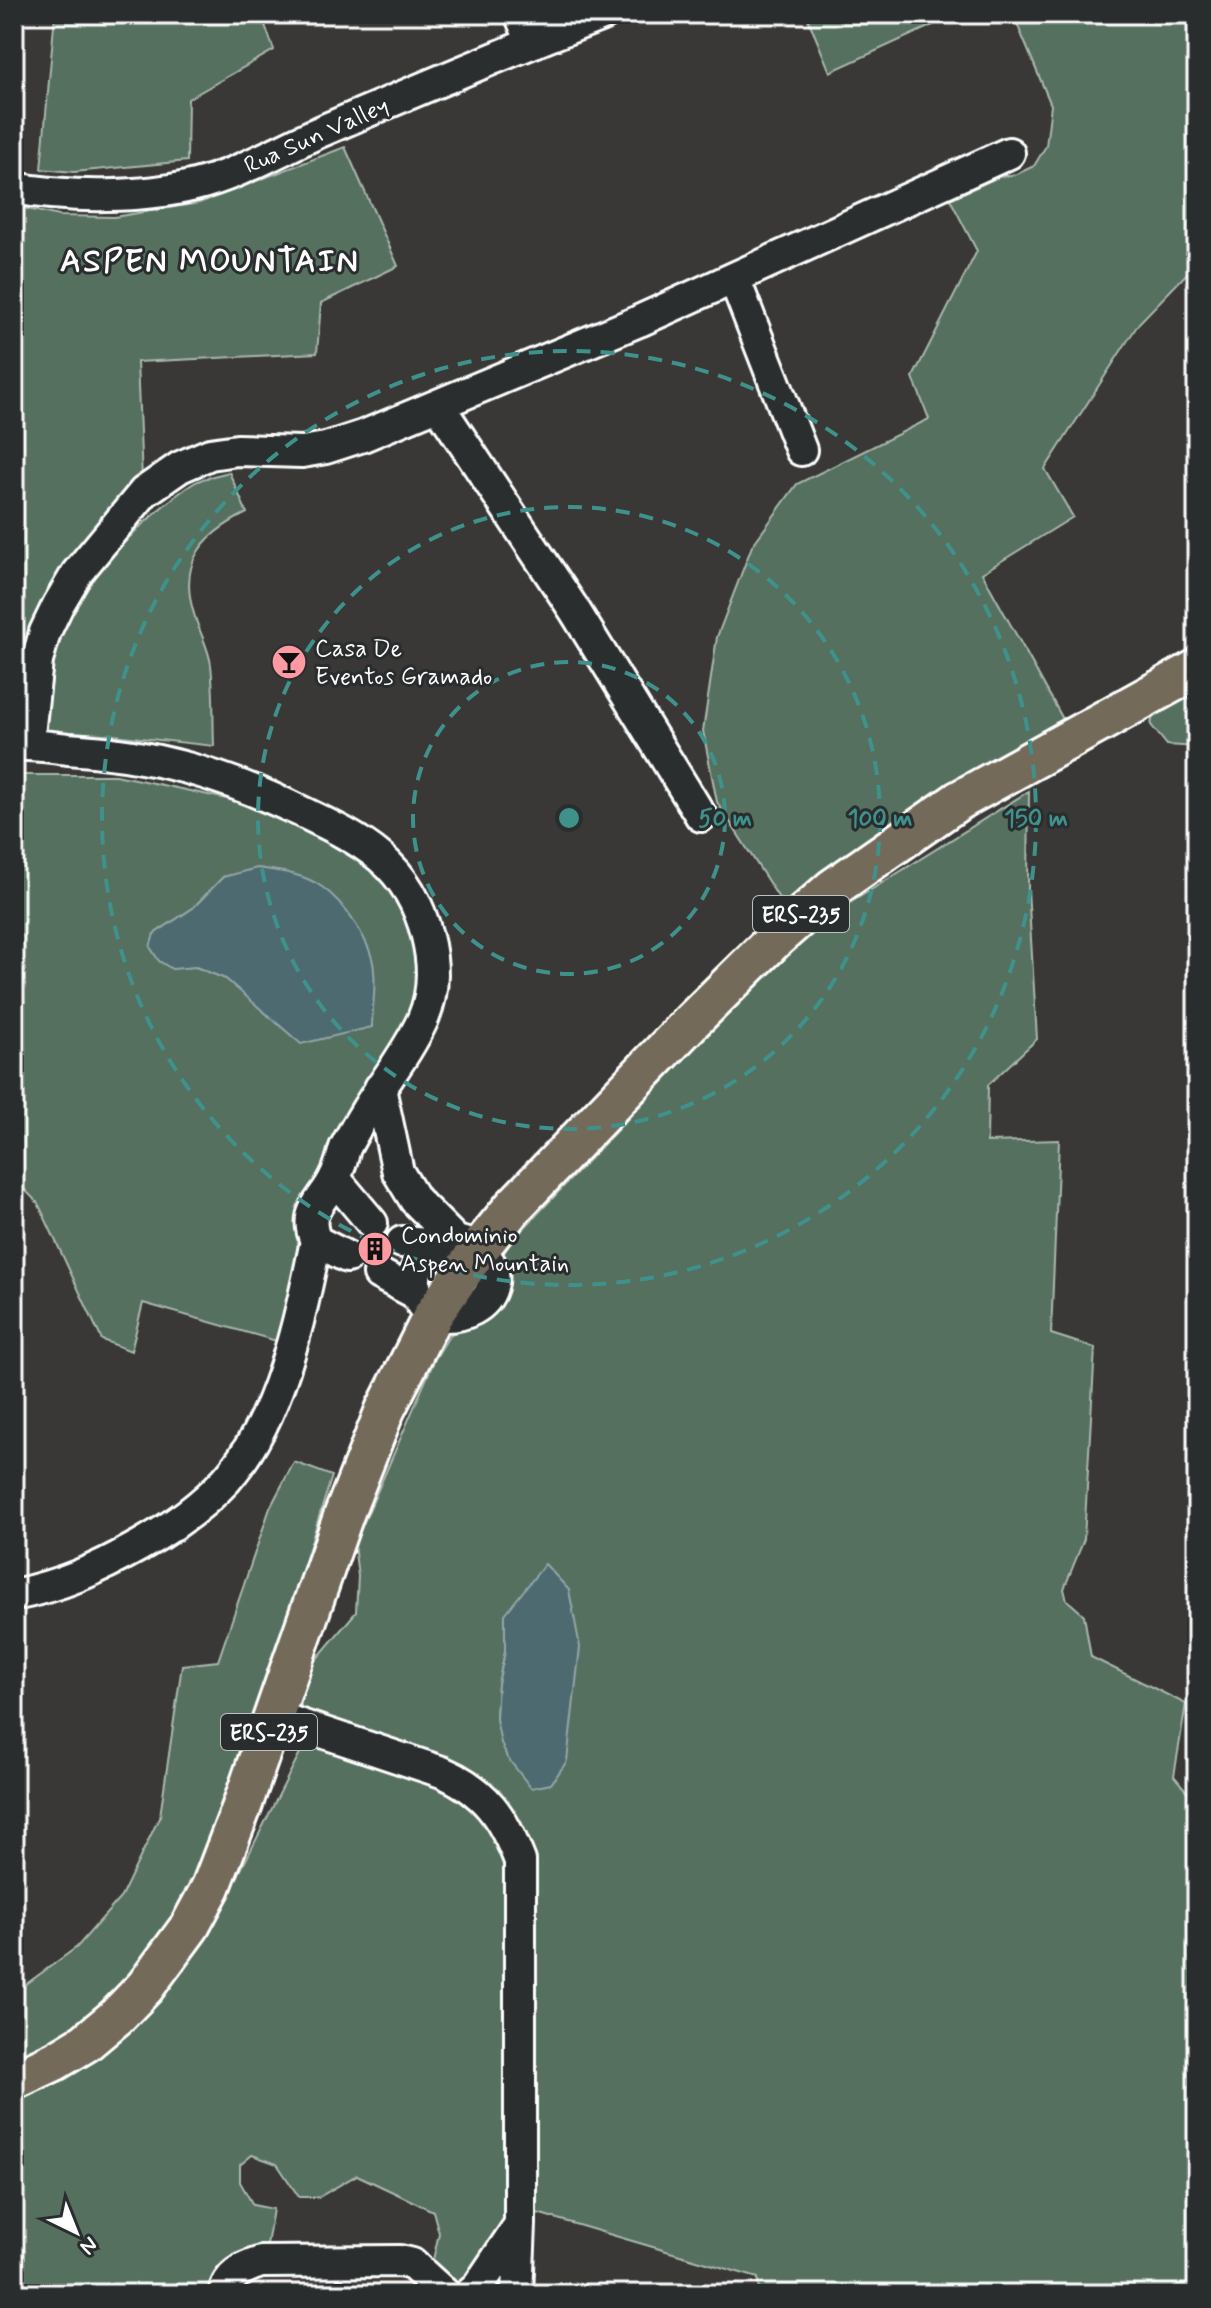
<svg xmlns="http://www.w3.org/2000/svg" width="1211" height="2308" viewBox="0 0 1211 2308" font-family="Mynerve,sans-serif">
  <rect width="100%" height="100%" fill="#393837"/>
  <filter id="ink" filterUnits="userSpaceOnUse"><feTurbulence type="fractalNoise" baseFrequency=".0125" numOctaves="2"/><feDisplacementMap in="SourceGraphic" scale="16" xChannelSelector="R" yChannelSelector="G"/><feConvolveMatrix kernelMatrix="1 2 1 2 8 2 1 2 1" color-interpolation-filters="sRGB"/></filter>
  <g filter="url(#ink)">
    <!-- green -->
    <path fill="#55705f" stroke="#aab8af" stroke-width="2" fill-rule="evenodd" d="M55,14H261L274,50L188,99L187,161L74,172L41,169Z
      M806,14H957L830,72Z
      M1013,14H1197V263L1139,323L1045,469L1073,517L982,573L1064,721L869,838L784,906L717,802L703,731L717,637L752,546L797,484L929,419L913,377L977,251L950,199L998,177L1017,174L1034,166L1046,146L1051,105Z
      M345,147L398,266L321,303L317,353L137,362L142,479L32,635L14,724V206L59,216L114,217L199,203Z
      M229,472L247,513C201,535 177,564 195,617C200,633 209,649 211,665C214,691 213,720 214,746L104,734L46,731C50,696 51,661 62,628C77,583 154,508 194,483C204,477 218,475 229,472Z
      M1197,691V747L1167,745L1151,725L1153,715Z
      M14,775H116L250,804L357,857L383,877L401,902L416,938L421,971L417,999L301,1219L290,1304L280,1342L143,1303L131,1351L102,1340L38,1203L14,1179ZM223,877L249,998L226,979L196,967L154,934L193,908Z
      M1029,791L1028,889L1037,1039L988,1085L987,1142L1059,1140L1051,1334L1095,1348L1084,1539L1064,1589L1067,1600L1084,1615L1091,1657L1186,1704L1174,1776L1193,1799H1197V2294H759L758,2278L527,2210L503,1814L302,1717L300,1695L314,1662L356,1612L358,1576L354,1545L435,1359L449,1336L458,1329L510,1243L782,956L834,913ZM505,1614L507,1758L496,1719L498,1684L505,1652Z
      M294,1462L332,1476C298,1582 267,1689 227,1794C212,1833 199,1875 179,1912C144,1978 83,2032 14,2060V1993L77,1947L121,1897L160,1816L182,1665L218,1661L270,1508Z
      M309,1735L464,1789L506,1840L511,2221L464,2284L455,2286L431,2269L439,2233L433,2211L357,2175L319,2197H299L277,2164L252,2155L240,2165V2182L253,2205L273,2209L265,2257L214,2294H201L198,2287L160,2294H14V2099L79,2071L116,2042L180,1975L205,1941Z"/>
    <!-- water -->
    <path fill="#4d6b6f" stroke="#94a6a9" stroke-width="2" d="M257,868C279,871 304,874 322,887C344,902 373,944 374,971C376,989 372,1009 372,1027L301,1044L226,979L196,967L172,969L159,961L150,947L154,934L193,908L223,877Z
      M545,1564L569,1590L580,1647L567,1761L551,1784L531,1788L507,1757L501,1743L496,1719L498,1684L505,1652V1614Z"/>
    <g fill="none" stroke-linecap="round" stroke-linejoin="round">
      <defs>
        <path id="minor" d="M520,14L532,42
          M14,188C67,198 143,198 195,185C240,174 282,148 324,130C417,90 511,50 605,14
          M734,278L801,450
          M439,406L575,611L701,816
          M28,744L37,661L45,632L58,605L77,573L144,492L180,467L210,454L237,450L302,452L326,448L363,436L639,321L1009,153
          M14,745C32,744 50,747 68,749C155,754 221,774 300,811C363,841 409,863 427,936C434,964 435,991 423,1019C408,1052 385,1080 366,1111C359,1123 351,1136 345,1148C342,1158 340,1168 335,1177C324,1202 302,1210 316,1241C300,1318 280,1419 226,1480C201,1507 171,1528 139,1546C96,1570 62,1585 14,1595
          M380,1088L398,1172L415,1200L456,1241
          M335,1179L372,1223
          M316,1241L347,1257
          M456,1241C517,1254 499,1325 433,1315C407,1298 409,1260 437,1246C442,1243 449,1243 456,1241Z
          M402,1242L438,1245
          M379,1274L415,1293
          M274,1716L442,1772C486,1791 503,1817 520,1861V2224L517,2294
          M224,2294C228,2274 243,2268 261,2262L400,2261L412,2264L445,2294
          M470,2294L477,2288L520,2224"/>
        <path id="major" d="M14,2080L55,2061L85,2043L116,2017L145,1987L190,1926L211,1887L241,1809L344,1514L385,1410L433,1315L478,1250L514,1206L691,1022L773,941L833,888L958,801L1197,669"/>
      </defs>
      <!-- minor casing -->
      <use href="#minor" stroke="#fff" stroke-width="36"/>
      <!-- major casing -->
      <use href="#major" stroke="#fff" stroke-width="44"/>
      <!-- minor -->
      <use href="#minor" stroke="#2a2d2e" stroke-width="30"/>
      <!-- major -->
      <use href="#major" stroke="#736b5a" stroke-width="38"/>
    </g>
  </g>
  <!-- distance rings -->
  <g fill="none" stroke="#3f918b" stroke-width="4" stroke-dasharray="14 10">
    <circle cx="569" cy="818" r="156"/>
    <circle cx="569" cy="818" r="311"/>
    <circle cx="569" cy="818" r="467"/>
  </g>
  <!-- icons -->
  <defs>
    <symbol id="bar-disc" viewBox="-11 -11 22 22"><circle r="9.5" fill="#ff9aa2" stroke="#2a2d2e"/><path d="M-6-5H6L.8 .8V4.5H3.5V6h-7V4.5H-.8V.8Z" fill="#111"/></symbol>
    <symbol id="building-disc" viewBox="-11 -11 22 22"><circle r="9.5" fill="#ff9aa2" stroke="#2a2d2e"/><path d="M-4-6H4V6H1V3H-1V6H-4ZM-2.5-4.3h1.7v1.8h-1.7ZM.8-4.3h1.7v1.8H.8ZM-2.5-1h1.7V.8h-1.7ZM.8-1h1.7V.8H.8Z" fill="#111"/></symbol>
  </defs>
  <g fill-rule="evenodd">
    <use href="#bar-disc" x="269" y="642" width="40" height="40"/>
    <use href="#building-disc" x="355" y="1229" width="40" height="40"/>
  </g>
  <g text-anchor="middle" stroke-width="6" stroke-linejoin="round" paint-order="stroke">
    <!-- shield labels -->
    <g fill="#2a2d2e" stroke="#bfc0c0" stroke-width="2">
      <rect x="753" y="896" width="96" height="36" rx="6"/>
      <rect x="221" y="1714" width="96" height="36" rx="6"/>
    </g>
    <g font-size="22" font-weight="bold" fill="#fff">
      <text x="801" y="922">ERS-235</text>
      <text x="269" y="1740">ERS-235</text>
    </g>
    <!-- street labels -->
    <g font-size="24" fill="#fff" stroke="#2a2d2e">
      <text transform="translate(316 135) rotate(-24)" y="8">Rua Sun Valley</text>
    </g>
    <!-- poi labels -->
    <g font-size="24" fill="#fff" stroke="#2a2d2e" text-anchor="start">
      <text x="315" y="656">Casa De<tspan x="315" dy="28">Eventos Gramado</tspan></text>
      <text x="401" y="1243">Condominio<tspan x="401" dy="28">Aspen Mountain</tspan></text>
    </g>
    <!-- district labels -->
    <g font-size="32" font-weight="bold" letter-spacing="2" fill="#fff" stroke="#2a2d2e">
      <text x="210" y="271">ASPEN MOUNTAIN</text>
    </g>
  </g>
  <circle cx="569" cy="818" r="12" fill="#3f918b" stroke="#2a2d2e" stroke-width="4"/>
  <g font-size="24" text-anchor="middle" font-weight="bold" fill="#3f918b" stroke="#2a2d2e" stroke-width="6" stroke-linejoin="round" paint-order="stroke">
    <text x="725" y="826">50 m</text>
    <text x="880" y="826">100 m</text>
    <text x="1036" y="826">150 m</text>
  </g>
  <!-- margin -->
  <rect width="1211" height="2308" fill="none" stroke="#2a2d2e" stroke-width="48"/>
  <rect x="24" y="24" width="1163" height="2260" fill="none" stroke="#fff" stroke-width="3" filter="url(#ink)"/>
  <!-- north arrow -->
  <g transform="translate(76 2232) rotate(137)" stroke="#2a2d2e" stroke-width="6" paint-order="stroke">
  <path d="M0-6L14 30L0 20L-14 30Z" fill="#ffffff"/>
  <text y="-12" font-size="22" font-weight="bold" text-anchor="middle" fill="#ffffff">N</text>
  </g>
</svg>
